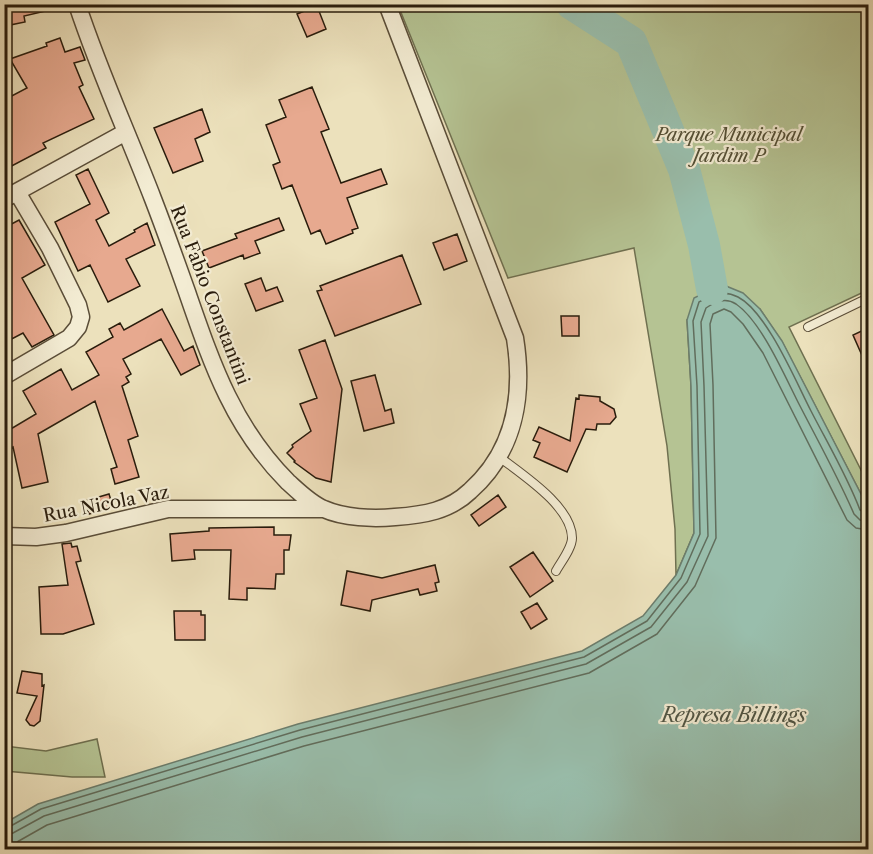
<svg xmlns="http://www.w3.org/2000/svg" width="873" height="854" viewBox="0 0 873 854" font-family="'Libre Caslon Text',serif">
  <rect width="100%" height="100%" fill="#ece1bc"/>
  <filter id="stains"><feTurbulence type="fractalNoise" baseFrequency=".00333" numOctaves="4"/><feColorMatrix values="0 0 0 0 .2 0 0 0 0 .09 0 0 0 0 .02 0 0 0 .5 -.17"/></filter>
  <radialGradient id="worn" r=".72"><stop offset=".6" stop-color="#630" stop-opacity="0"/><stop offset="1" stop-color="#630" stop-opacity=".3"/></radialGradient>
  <!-- green -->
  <path fill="#b5c393" stroke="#6f7050" stroke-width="1.5" d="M398,5H868V290L789,327L868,484V493L862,496L782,342L760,309L687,320L691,386L694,533L676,575L675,529L667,446L634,248L508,278Z
    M97,739L105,777H72L5,771V746L46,751Z"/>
  <!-- water -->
  <path fill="#99beac" stroke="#6c7d6c" stroke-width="1.5" d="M726,286L743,293L760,309L782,341L862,496L868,514V849H5V823L38,804L298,724L582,651L643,616L676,575L694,533L691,386L687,320L694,298L712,289Z"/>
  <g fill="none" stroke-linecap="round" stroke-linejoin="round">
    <!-- shore -->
    <path stroke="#616d5c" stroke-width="1.5" d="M4,827H9L41,809L300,730L584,657L647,621L681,578L700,534L697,386L693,321L699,302C712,295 723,289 738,297C767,312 796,382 811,411C828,444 847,476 860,510L868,514
      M4,835L13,833L44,816L302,737L586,664L651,627L687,582L708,536L704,386L701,322L706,308C715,302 725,297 736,304C762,322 785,377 800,406C818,441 838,477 854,514L860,520L868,521
      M4,844L17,842L47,825L304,746L589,673L657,634L695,586L716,538L713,385L710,324L713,314L724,309L731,312L743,324L763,353L847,520L856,528L868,530"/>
    <!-- river -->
    <path stroke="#99beac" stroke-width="32" d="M572,4L631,42L684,169L704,245L712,289"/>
  </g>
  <!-- building -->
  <path fill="#e7a98f" stroke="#291c0c" stroke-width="1.5" d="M5,4H49L50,10L24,16L25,22L10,25Z
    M317,6L326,29L307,37L297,14Z
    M60,38L65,52L80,47L85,60L74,63L83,85L79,87L94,119L43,143L46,148L4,170V100L27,88L10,59L47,46L46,43Z
    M312,87L329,129L321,132L341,183L381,169L387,184L347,198L358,228L352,230L353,233L326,244L320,230L311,234L292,185L282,189L273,165L280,162L266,125L286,117L279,100Z
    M202,109L210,132L195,139L203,161L173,173L154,128Z
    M88,169L109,213L96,220L109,246L135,232L134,230L147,223L155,245L126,259L140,286L108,302L90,265L78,271L55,222L90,204L76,175Z
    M279,218L284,230L255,241L260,253L244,259L243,255L209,268L202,251L237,238L235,234Z
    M19,220L45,265L22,278L54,335L32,347L23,333L4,343V228Z
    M457,234L467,261L444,270L433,243Z
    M402,255L421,304L335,336L317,291L322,290L320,286Z
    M261,278L266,291L277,287L283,301L256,311L245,284Z
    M162,309L184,351L193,346L200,365L181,375L161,339L123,359L131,374L126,377L129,382L122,386L138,436L128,440L139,477L115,484L111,469L117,467L95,401L38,434L48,482L22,488L13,447L4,452V433L36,414L23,391L61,369L72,390L99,375L86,352L113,337L109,329L120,323L124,330Z
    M561,316H579V336H562Z
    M868,328V369L853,335Z
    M325,340L342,389L331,482L316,478L294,462L295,461L287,453L293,447L292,445L311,431L300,404L317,398L299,350Z
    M375,375L385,411L391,409L394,423L364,431L351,381Z
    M579,395L600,397V401L614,409L616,417L610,424H597L596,430L586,429L567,472L534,457L540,443L533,440L539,427L570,441L576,398L579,399Z
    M109,494L113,507L89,514L85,501Z
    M498,495L506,507L479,526L471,515Z
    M274,527V535H291L289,550H284V574H276L275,589L247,588V600L229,599L231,550H194L195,559L172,561L170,534L209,531V528Z
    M71,543L72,547L77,546L81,561L76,562L94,624L63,634H41L39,587L68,585L62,544Z
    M533,552L553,581L530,597L510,567Z
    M435,565L439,582L435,583L437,591L420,595L418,589L372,600L370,611L341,605L347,571L382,578Z
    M537,603L547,619L531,629L521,612Z
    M174,611H201V615H205V640H175Z
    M22,671L42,674V686L44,685L40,721L34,726L30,725L26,720L37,696L17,693Z"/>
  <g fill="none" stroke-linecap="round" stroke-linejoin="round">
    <defs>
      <path id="service" d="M808,327L868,298
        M498,456C521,474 572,506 572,538C572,548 561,562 556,571"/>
      <path id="minor" d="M77,4C99,71 128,134 153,199C165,230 176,261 187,292C212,364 233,427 288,482C298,491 311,504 324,509C344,518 373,519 395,517C424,515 449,511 470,491C515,451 524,395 515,338L387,4
        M4,199L126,132
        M4,376L69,338L78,327L81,317L78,305L50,248L17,192
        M4,536L36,537L66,533L168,509H323"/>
    </defs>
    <!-- service casing -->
    <use href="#service" stroke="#5a4d38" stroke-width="10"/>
    <!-- minor casing -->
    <use href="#minor" stroke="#5a4d38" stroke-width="19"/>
    <!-- service -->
    <use href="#service" stroke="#f3ecd3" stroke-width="8"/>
    <!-- minor -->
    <use href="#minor" stroke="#f3ecd3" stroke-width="16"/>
  </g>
  <g text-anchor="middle" stroke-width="4.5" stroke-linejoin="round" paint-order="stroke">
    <!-- park labels -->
    <g font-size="18" font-style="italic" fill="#534e34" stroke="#f3ecd3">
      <text x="729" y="141">Parque Municipal<tspan x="729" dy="21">Jardim P</tspan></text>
    </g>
    <!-- street labels -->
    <g font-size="18" fill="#291c0c" stroke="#f3ecd3">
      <text transform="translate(210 295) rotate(69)" y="6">Rua Fabio Constantini</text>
      <text transform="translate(106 504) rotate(-11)" y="6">Rua Nicola Vaz</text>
    </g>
    <!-- water labels -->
    <g font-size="20" font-style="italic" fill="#505544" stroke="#f3ecd3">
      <text x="734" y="722">Represa Billings</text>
    </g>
  </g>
  <!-- margin -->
  <rect width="873" height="854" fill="none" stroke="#ece1bc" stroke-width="24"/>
  <rect x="6" y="6" width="861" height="842" fill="none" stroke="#291c0c" stroke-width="3"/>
  <rect x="12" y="12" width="849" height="830" fill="none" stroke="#291c0c" stroke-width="1.5"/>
  <rect width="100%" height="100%" filter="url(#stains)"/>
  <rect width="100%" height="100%" fill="url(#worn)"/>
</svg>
